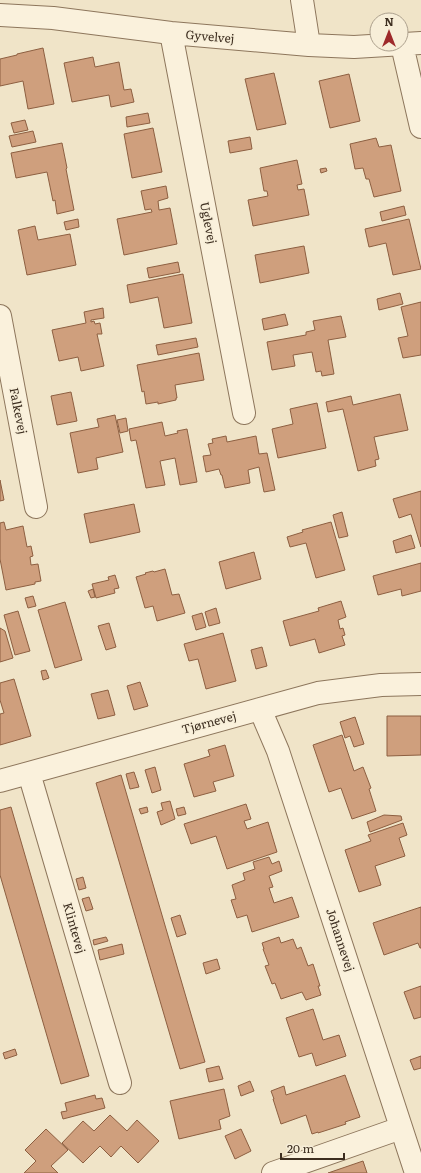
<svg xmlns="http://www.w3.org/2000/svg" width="421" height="1173" viewBox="0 0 421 1173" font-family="Literata,serif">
  <rect width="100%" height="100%" fill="#f0e4c8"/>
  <!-- building -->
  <path fill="#cf9f7d" stroke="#8d5f41" d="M43,48L54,104L28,109L23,81L0,86V59L17,55V54Z
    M93,57L95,67L119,62L124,90L131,89L134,102L111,107L109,95L72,102L64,63Z
    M274,73L286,124L257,130L245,79Z
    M349,74L360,121L330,128L319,81Z
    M148,113L150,123L127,127L126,117Z
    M25,120L28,130L14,133L11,123Z
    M153,128L162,172L132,178L124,134Z
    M33,131L36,142L12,147L9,136Z
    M250,137L252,149L230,153L228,141Z
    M376,138L379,147L391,145L401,191L374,197L369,179H366L363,168L355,169L350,144Z
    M62,143L67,168L66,169L74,210L57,214L55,200L53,201L47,172L16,178L11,153Z
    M297,160L302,184L297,185L298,190L304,189L309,215L253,226L248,200L268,196L267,191H264L260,168Z
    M326,168L327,171L321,173L320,169Z
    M166,186L168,198L158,201L159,210L170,208L177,244L124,255L117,219L152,212L151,209L145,210L141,191Z
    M404,206L406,215L382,221L380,212Z
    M78,219L79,227L66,230L64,222Z
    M409,219L421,269L393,275L386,243L369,247L365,229Z
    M35,226L38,240L70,234L76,265L27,275L18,230Z
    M304,246L309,273L260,283L255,255Z
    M178,262L180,272L149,278L147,268Z
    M183,274L192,323L164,328L158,297L130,303L127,285Z
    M400,293L403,304L379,310L377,299Z
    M421,302V355L403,358L398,338L408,336L401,307Z
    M103,308L104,318L91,320V322L94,321L95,324L100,323L102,334H97L104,366L81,371L78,357L59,361L52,330L86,323L84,312Z
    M285,314L288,325L264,330L262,319Z
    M341,316L346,337L328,340L334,374L322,376L321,371L316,372L312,352L293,355L295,366L272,370L267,342L306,335V332L315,330L313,321Z
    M196,338L198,347L158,355L156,345Z
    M199,353L204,380L175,385L177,398H176V400L158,404V402L146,404L144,391L142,392L137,365Z
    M71,392L77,421L57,425L51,396Z
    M400,394L408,430L374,437L379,459L375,460L376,466L358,471L343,409L328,412L326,402L351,396L353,405Z
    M317,403L326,448L278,458L272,429L293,424L290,409Z
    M115,415L123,452L96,458L98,469L78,473L70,433L99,427L97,419Z
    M126,418L128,431L120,433L117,420Z
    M162,422L165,436L178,433L177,431L187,429L197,482L180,485L175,458L160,461L165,485L146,488L136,440L131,441L129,429Z
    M226,436L227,442L256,436L259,454L267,453L275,490L264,492L259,467L248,470L250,483L225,488L222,475H221L219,469L206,472L203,456L211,455L208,444L213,443L212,439Z
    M0,480L4,500L0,501Z
    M421,491V547L411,514L399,518L393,499Z
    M134,504L140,532L90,543L84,514Z
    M342,512L348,536L339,538L333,515Z
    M4,522L6,530L23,526L27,547L31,546L33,556L30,557L31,565L38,564L41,581L35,582V584L6,590L0,559V523Z
    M331,522L345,570L316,578L306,543L290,547L287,537L303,532L302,530Z
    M411,535L415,548L396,553L393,541Z
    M254,552L261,579L226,589L219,562Z
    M421,563V591L402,596L401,589L378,595L373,576Z
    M165,569L172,595L179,594L185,613L157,621L153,606L145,608L136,577L146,574L145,573L153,571L154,572Z
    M115,575L119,588L114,589L115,593L96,598L92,584L109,580L108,577Z
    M93,589L95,597L91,598L88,591Z
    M33,596L36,606L28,608L25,598Z
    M341,601L346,617L338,620L340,629L343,628L345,635L342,636L345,645L319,653L315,639L290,646L283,621L319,611L318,608Z
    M65,602L82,660L55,668L38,610Z
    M216,608L220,623L209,626L205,612Z
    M18,611L30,651L15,655L4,615Z
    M202,613L206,627L196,630L192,616Z
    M109,623L116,647L106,650L98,626Z
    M0,628L5,631L13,658L0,662Z
    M223,633L236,681L206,689L198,659L189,661L184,644Z
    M262,647L267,666L256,669L251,650Z
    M46,670L49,678L43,680L41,671Z
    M14,679L31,736L0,745V714L4,713L0,700V683Z
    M140,682L148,706L134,710L127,686Z
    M108,690L115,715L98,719L91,694Z
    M387,716H421V755L387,756Z
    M355,717L364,744L354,747L350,736L345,738L340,722Z
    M342,735L354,771L363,767L371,788L369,789L376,811L352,819L341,788L329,792L313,745Z
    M225,745L234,776L213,782L216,791L194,797L184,764L210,756L208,750Z
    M155,767L161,790L152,793L145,770Z
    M134,772L139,787L130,789L126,774Z
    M121,775L205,1062L180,1069L96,783Z
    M170,801L175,819L161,825L157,812L163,810L161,803Z
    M246,804L251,819L244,821L247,829L268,822L277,852L227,869L216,836L191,844L184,824Z
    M11,807L89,1076L61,1084L0,875V810Z
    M147,807L148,812L141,814L139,809Z
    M184,807L186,814L178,816L176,809Z
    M384,815L401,816L402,820L370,832L367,822Z
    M403,823L407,835L399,838L405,856L375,866L381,885L359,892L345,850L371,841L368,835Z
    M269,857L272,864L279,861L282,871L269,876L273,887L269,888L274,903L292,897L299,917L252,932L247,915L237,918L231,900L236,899L232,885L245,880L243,873L255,869L253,862Z
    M83,877L86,888L79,890L76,879Z
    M89,897L93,909L86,911L82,899Z
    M421,907V948H420L418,943L384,955L373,923Z
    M180,915L186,934L177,937L171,918Z
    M106,937L108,941L94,945L93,940Z
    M279,937L281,943L293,939L297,949L301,947L308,966L313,964L320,986H318L321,995L306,1000L302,992L281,999L275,983L272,984L265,966L269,965L263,949H264L262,943Z
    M122,944L124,954L100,960L98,950Z
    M217,959L220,969L206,974L203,963Z
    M421,986V1017L414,1019L404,992Z
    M313,1009L323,1040L339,1035L346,1056L316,1066L312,1053L299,1057L286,1018Z
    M15,1049L17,1055L5,1059L3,1053Z
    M421,1056V1068L414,1070L410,1060Z
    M219,1066L223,1079L209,1082L206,1069Z
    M345,1075L360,1117L345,1122L346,1124L318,1133V1132L312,1134L306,1115L281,1124L273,1099H274L271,1091L284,1086L286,1095Z
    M250,1081L254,1091L241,1096L238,1086Z
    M224,1089L230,1116L219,1120L221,1129L179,1139L170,1101Z
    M95,1095L96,1099L102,1098L105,1108L63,1119L61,1112L67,1111L65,1103Z
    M110,1115L127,1131L137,1120L159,1141L138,1163L121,1146L111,1157L100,1146L83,1163L62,1143L83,1121L94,1131Z
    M46,1129L68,1150L51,1166L58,1173H24L36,1161L25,1150Z
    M241,1129L251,1151L235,1159L225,1136Z
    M363,1161L367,1173H328Z"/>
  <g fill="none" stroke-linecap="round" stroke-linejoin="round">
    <defs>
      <path id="minor" d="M302,0L309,45
        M0,15L53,18L171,33L309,45L354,47L421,43
        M171,33L244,413
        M402,45L421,127
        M0,316L36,507
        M260,709L278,751L416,1173
        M29,773L120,1083
        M0,781L318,693L381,685L421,684
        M273,1173L401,1128"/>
    </defs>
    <!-- minor casing -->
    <use href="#minor" stroke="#8d765c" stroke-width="24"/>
    <!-- minor -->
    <use href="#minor" stroke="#faf1dc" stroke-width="22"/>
  </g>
  <g text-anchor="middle" stroke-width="3" stroke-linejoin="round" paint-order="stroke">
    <!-- street labels -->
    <g font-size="12" fill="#3d2e20" stroke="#f7eed8">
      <text transform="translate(210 37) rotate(5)" y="4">Gyvelvej</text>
      <text transform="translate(208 223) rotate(79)" y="4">Uglevej</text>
      <text transform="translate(18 411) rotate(79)" y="4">Falkevej</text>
      <text transform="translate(209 723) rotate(-15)" y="4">Tjørnevej</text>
      <text transform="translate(74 928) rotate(74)" y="4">Klintevej</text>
      <text transform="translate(340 940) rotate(72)" y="4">Johannevej</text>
    </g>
  </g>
  <!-- north arrow -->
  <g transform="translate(389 32)"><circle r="19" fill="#f7eed8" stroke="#ada18e"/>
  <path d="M0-3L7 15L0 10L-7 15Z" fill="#9e2a2b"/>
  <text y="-6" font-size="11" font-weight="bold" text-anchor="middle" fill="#3d2e20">N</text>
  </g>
  <!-- scale -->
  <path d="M281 1153v6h63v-6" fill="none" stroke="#3d2e20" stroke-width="2"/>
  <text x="287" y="1153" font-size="12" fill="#3d2e20" stroke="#f7eed8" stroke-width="3" paint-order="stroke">20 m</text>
</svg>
